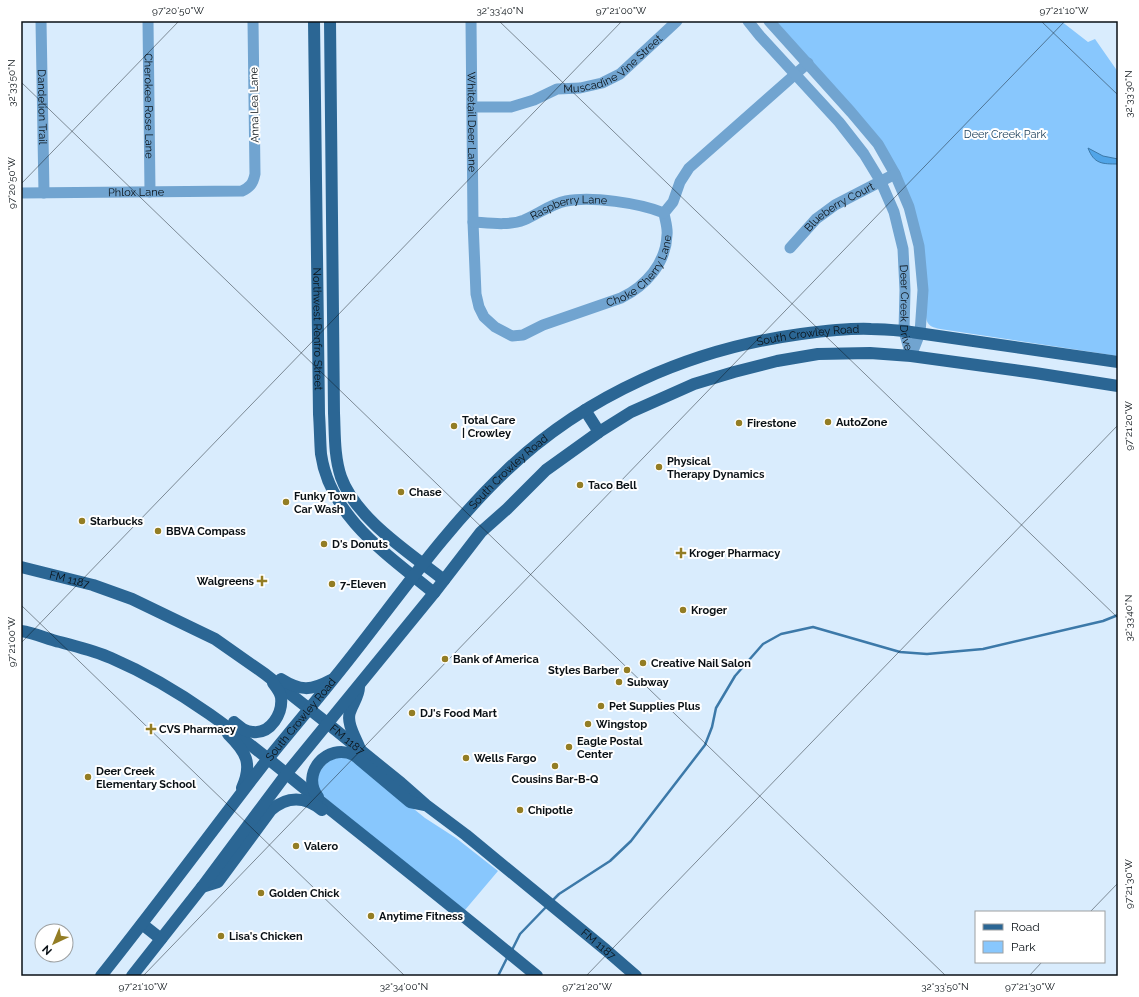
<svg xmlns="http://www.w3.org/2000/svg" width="1139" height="997" viewBox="0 0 1139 997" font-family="Raleway,sans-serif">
  <rect width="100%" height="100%" fill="#d9ecfd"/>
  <!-- green -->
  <path fill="#88c7fd" d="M775,21H1061L1088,42L1095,39L1118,72V356L940,329C926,326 926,322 926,309L904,183Z
    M344,756L354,761L353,762L356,764L357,763L425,818L456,838L498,871L465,910L338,809L319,792L316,786L318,774L328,761Z"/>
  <!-- water -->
  <path fill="#51a5e8" stroke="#3c79a9" d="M1088,148L1103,156L1118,159V164C1102,164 1094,164 1088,148Z"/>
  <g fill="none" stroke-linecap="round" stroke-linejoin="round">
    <!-- stream -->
    <path stroke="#3c79a9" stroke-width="2.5" d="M552,901L559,894L610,861L631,841L705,745L712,727L716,708L735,676L763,644L781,634L813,627L900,652L927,654L983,649L1103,621L1118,615
      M512,950L520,934L547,906
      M498,976L508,956"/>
    <!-- minor -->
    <g stroke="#71a4d0" stroke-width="11">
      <path id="s1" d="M41,21L44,193"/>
      <path id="s2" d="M148,21L150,192"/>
      <path id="s3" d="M471,21L473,222L476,294L479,307L484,317L495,327L512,336L523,335L543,325L621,298C646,286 666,263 667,235C668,228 665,220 664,213L673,202L680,182L689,168L808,63"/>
      <path id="s4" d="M748,21L760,36L839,122L864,154L881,182L894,212L903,249L905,290L904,331L911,356"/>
      <path d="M769,21L851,112L878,144L895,174L909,207L919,246L923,290L920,333L911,356"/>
      <path id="s5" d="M472,107H511L534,100L557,89L580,88L602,83L620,74L677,21"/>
      <path id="s6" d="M21,193L242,191C250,187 253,184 255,174L253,21"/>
      <path id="s7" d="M473,222C489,223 509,226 524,220C538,214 551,204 566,201C591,196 640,203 664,213"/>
      <path id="s8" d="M790,248L816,219L835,205L895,174"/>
    </g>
    <!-- major -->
    <g stroke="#2b6694" stroke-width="12">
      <path id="s9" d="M314,21L319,414C320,428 320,441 321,454C330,517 388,555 434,593"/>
      <path d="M330,21L334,413C335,434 334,456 341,477C356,519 410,553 444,580"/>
      <path d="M585,410L599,432"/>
      <path id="s10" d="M21,567L93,585L132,599L215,639L265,674L327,723L401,783L426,805L466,835L606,950L636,976"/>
      <path d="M21,631C35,633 47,639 60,642C78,647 95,651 111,658C197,695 260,753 331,810C400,865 469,920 537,976"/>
      <path d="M281,679C300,691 311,691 331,680"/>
      <path d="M359,687C359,696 353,703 350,712C346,723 356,738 360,749"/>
      <path d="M234,722C240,727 245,732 253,732C271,734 283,713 281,697C280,692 276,687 273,683"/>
      <path d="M228,734C246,752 253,763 242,788"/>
      <path d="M318,797C300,774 327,742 354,755L410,802L425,805"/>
      <path d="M202,887L218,882L271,810C287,796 305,796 322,810"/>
      <path d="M142,924L161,939"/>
      <path id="s11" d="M101,976C156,907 209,835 263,765C287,735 312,706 335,677C391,608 441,533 505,472C585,395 691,349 801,334C824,331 848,328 871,329C882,329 893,330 904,331L1118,362"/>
      <path d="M132,976L202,887L287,773L434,593L481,532L507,509L546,470L599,432L631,412L694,384L734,372L777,361L818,354L870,353L911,356L1035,373L1118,386"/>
    </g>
  </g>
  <!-- ticks -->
  <path fill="none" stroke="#0a1116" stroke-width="1" stroke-opacity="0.45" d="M499,21L1118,618M1041,21L1118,95M21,82L946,976M21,184L179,21M21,605L405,976M21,643L622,21M1090,912L1118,883M143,976L1065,21M586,976L1118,425M1029,976L1042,962"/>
  <!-- markers -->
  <g fill="#937d24" stroke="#fff" stroke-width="1.5">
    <circle cx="828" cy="422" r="4"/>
    <circle cx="739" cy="423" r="4"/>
    <circle cx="454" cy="426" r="4"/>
    <circle cx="659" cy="467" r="4"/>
    <circle cx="580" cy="485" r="4"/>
    <circle cx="401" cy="492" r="4"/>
    <circle cx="286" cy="502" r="4"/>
    <circle cx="82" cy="521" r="4"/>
    <circle cx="158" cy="531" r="4"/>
    <circle cx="324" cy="544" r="4"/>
    <path d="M679 547h4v4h4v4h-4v4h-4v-4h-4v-4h4z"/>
    <path d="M260 575h4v4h4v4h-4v4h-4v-4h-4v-4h4z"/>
    <circle cx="332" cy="584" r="4"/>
    <circle cx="683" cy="610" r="4"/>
    <circle cx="445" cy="659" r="4"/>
    <circle cx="643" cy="663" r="4"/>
    <circle cx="627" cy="670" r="4"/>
    <circle cx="619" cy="682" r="4"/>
    <circle cx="601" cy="706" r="4"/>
    <circle cx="412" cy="713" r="4"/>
    <circle cx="588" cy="724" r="4"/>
    <path d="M149 723h4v4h4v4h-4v4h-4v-4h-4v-4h4z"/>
    <circle cx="569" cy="747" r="4"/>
    <circle cx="466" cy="758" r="4"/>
    <circle cx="555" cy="766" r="4"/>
    <circle cx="88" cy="777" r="4"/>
    <circle cx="520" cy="810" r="4"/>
    <circle cx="296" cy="846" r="4"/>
    <circle cx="261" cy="893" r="4"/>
    <circle cx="371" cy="916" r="4"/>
    <circle cx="221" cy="936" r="4"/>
  </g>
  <g text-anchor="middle" stroke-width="4" stroke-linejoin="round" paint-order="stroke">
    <!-- street labels -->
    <g font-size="11" fill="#0a1116" stroke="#fff">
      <text dy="4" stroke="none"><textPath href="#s5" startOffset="152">Muscadine Vine Street</textPath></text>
      <text transform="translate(254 105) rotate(-91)" y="4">Anna Lea Lane</text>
      <text dy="4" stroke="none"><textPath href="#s2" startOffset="85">Cherokee Rose Lane</textPath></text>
      <text dy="4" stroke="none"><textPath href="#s1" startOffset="86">Dandelion Trail</textPath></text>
      <text dy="4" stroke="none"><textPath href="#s3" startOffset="101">Whitetail Deer Lane</textPath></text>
      <text dy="4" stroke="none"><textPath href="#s6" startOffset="115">Phlox Lane</textPath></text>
      <text dy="4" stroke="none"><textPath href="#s8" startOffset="65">Blueberry Court</textPath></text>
      <text dy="4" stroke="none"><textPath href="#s7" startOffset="99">Raspberry Lane</textPath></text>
      <text dy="4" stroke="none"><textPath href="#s3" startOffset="481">Choke Cherry Lane</textPath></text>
      <text dy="4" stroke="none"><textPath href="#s4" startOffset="339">Deer Creek Drive</textPath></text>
      <text dy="4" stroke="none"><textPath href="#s9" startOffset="308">Northwest Renfro Street</textPath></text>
      <text dy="4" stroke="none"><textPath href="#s11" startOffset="985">South Crowley Road</textPath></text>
      <text dy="4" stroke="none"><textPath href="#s11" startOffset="649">South Crowley Road</textPath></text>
      <text dy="4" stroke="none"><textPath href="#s10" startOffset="50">FM 1187</textPath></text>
      <text dy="4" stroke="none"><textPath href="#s11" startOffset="325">South Crowley Road</textPath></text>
      <text dy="4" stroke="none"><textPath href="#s10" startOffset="374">FM 1187</textPath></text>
      <text dy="4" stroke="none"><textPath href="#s10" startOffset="698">FM 1187</textPath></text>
    </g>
    <!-- park labels -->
    <g font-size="11" fill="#183b56" stroke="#fff">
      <text x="1005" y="138">Deer Creek Park</text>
    </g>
    <!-- poi labels -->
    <g font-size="11" font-weight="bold" fill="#0a1116" stroke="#fff" text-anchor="start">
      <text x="462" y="424">Total Care<tspan x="462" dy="13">| Crowley</tspan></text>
      <text x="836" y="426">AutoZone</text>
      <text x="747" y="427">Firestone</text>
      <text x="667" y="465">Physical<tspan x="667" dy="13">Therapy Dynamics</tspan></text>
      <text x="588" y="489">Taco Bell</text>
      <text x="409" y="496">Chase</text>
      <text x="294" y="500">Funky Town<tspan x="294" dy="13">Car Wash</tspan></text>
      <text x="90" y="525">Starbucks</text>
      <text x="166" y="535">BBVA Compass</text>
      <text x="332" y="548">D's Donuts</text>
      <text x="689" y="557">Kroger Pharmacy</text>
      <text x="254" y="585" text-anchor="end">Walgreens</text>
      <text x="340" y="588">7-Eleven</text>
      <text x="691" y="614">Kroger</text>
      <text x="453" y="663">Bank of America</text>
      <text x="651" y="667">Creative Nail Salon</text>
      <text x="619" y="674" text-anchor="end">Styles Barber</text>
      <text x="627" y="686">Subway</text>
      <text x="609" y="710">Pet Supplies Plus</text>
      <text x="420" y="717">DJ's Food Mart</text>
      <text x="596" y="728">Wingstop</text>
      <text x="159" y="733">CVS Pharmacy</text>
      <text x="577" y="745">Eagle Postal<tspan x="577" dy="13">Center</tspan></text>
      <text x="474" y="762">Wells Fargo</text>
      <text x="96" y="775">Deer Creek<tspan x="96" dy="13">Elementary School</tspan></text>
      <text x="555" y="783" text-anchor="middle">Cousins Bar-B-Q</text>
      <text x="528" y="814">Chipotle</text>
      <text x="304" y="850">Valero</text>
      <text x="269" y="897">Golden Chick</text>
      <text x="379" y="920">Anytime Fitness</text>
      <text x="229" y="940">Lisa's Chicken</text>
    </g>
  </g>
  <!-- border -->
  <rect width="1139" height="997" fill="none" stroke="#ffffff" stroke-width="44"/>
  <!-- legend -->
  <rect x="975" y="911" width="130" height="52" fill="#ffffff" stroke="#9da0a2"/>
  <rect x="983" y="924" width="20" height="6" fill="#2b6694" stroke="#9da0a2"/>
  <text x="1011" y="931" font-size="12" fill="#0a1116">Road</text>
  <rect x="983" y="941" width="20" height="12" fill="#88c7fd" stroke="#9da0a2"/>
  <text x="1011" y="951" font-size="12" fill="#0a1116">Park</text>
  <!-- north arrow -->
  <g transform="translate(54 943) rotate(224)"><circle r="19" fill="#ffffff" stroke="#9da0a2"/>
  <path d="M0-3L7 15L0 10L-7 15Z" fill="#937d24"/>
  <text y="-6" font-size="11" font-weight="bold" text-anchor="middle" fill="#0a1116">N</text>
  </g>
  <rect x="22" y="22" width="1095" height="953" fill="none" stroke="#0a1116" stroke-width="1.5"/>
  <g font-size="10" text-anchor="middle" fill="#0a1116">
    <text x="178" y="14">97°20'50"W</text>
    <text x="500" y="14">32°33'40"N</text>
    <text x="621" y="14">97°21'00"W</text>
    <text x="1064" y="14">97°21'10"W</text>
    <text transform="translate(11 83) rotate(-90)" y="4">32°33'50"N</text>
    <text transform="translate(1128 94) rotate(-90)" y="4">32°33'30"N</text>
    <text transform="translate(11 183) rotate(-90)" y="4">97°20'50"W</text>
    <text transform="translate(1128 426) rotate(-90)" y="4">97°21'20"W</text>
    <text transform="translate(1128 618) rotate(-90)" y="4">32°33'40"N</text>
    <text transform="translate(11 642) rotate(-90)" y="4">97°21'00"W</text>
    <text transform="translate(1128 884) rotate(-90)" y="4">97°21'30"W</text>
    <text x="143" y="990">97°21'10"W</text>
    <text x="404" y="990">32°34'00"N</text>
    <text x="587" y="990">97°21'20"W</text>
    <text x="945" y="990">32°33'50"N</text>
    <text x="1030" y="990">97°21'30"W</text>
  </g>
</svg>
